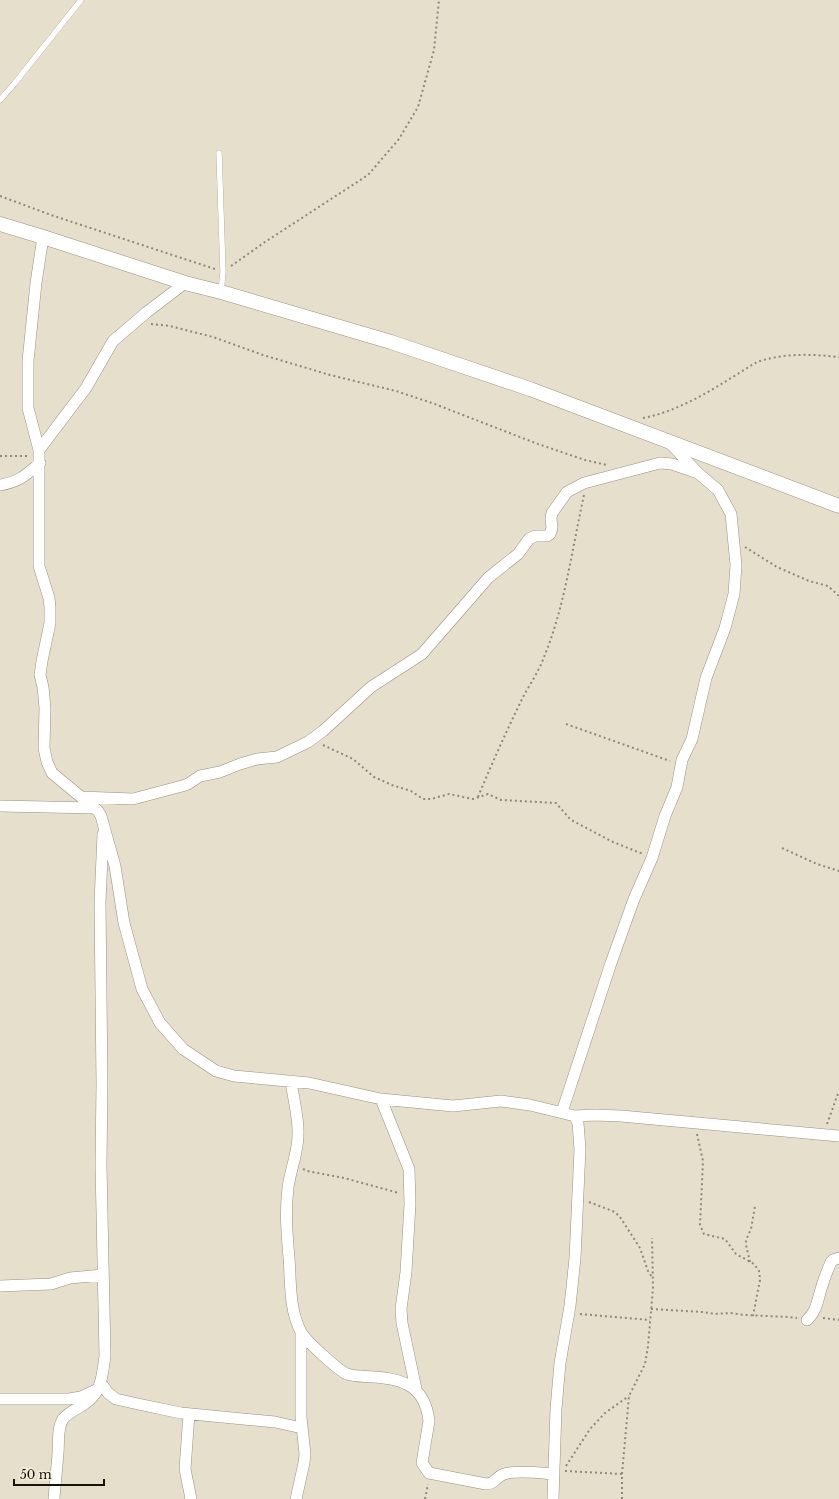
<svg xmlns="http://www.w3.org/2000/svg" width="839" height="1499" viewBox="0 0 839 1499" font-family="'Libre Baskerville',serif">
  <rect width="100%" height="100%" fill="#e6dfcc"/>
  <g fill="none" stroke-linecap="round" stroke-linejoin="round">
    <defs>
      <path id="service" d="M0,100L14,84L81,0
        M219,153L223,272L221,292"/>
      <path id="minor" d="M43,237L36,283L28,361V408L39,450V566L49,598L50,607V623L42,661L40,675L43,687L45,708L44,748L47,762L52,773L98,811L101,816L115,866L124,923L142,989L160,1023L183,1049L216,1071L234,1076L309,1083L381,1099L453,1106L501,1101L530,1105L575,1116L595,1115L621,1116L839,1136
        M39,450L86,388L113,341L147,312L185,283
        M0,485C19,482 26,475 40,463
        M81,797L133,799L182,786L188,784L200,776L220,772L240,764L257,759L277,757L308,742L323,731L371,687L422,654L488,578L518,554L529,539L535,536H547L550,534L552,528L551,518L552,513L567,492L584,483L660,463L672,464L698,473
        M0,806L94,808
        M291,1081C293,1097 299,1119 298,1135C298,1153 290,1171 288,1188C285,1211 287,1235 289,1258C291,1283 289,1309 301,1332C305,1340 339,1371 347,1374C356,1377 366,1376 374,1377C405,1379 425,1387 429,1421L422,1463L429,1473L486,1484C496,1484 495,1477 504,1474C516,1470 541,1473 554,1474
        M381,1099L409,1169L410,1204L406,1272L401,1309L402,1323L416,1389
        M562,1112L611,963L634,899L652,858L665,816L677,787L682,760L692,739L706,678L725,628L734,594L736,565L731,514L718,490L698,473L669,442
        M0,1286L51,1284L70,1278L103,1275
        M807,1320C818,1310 818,1296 823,1283C825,1276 828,1269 831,1262L833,1260L839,1258
        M101,1383L108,1393L116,1399L138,1404L181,1413L275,1422L302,1428
        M0,1399H69L81,1397L96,1390
        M189,1414L185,1469L191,1499
        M54,1499C55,1484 57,1468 58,1453C59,1443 57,1428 63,1419C68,1413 76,1409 83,1405C102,1393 102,1377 105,1356L101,1165L102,1084L100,902L103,834
        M296,1499L304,1463L305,1454L301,1417V1333
        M553,1499L556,1409L560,1363L570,1306L575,1258L580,1149L578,1123L575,1116"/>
      <path id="tertiary" d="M0,224L43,237L185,283L221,292L391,342L530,389L839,506"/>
    </defs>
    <!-- service casing -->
    <use href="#service" stroke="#989280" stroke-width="6"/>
    <!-- minor casing -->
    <use href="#minor" stroke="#989280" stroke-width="12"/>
    <!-- tertiary casing -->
    <use href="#tertiary" stroke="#989280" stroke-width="15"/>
    <!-- path -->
    <path stroke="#8d887a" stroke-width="2" stroke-dasharray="2 3" stroke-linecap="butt" d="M0,196L51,215L215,269
      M231,266L265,242L368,175L399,139L418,107L434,50L439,0
      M151,324L170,326L213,337L263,355L330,375L396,391L432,403L538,444L585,460L607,465
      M643,418C685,410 722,383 757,362C784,353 811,354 839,357
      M0,456H29
      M745,547L777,567L809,581L828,586L839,596
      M566,724L670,761
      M323,745L353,759L374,777L392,785L411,791L423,799H431L449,794L473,799L488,794L501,800L556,803L570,819L575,822L613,842L643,854
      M478,797C492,763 507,730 523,697C530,684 539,671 544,657C565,606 572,549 584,495
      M782,848L817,864L839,871
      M827,1124L839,1091
      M697,1134L703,1161L700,1225L704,1234L725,1239L736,1254L754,1264L759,1271L760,1280L753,1316
      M303,1169L307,1171L344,1178L399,1193
      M589,1202L615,1212L620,1217L640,1248L648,1271L652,1277
      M750,1262L746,1245V1240L751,1229L755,1206
      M651,1309L703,1312L715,1314L730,1313L745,1315L789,1317L797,1318
      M580,1314L650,1320
      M823,1318L839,1320
      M566,1466L590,1429L605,1413L629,1396
      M565,1471L622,1474
      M425,1499L428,1484
      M622,1499V1474L629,1396L645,1364L648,1346L653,1288L652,1238"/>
    <!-- service -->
    <use href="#service" stroke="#fff" stroke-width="5.5"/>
    <!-- minor -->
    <use href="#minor" stroke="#fff" stroke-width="11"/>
    <!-- tertiary -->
    <use href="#tertiary" stroke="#fff" stroke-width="14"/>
  </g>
  <!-- scale -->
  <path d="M14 1479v6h90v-6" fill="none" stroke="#14120b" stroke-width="2"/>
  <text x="20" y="1479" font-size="12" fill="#14120b" stroke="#f3edd9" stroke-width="3" paint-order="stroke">50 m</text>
</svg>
